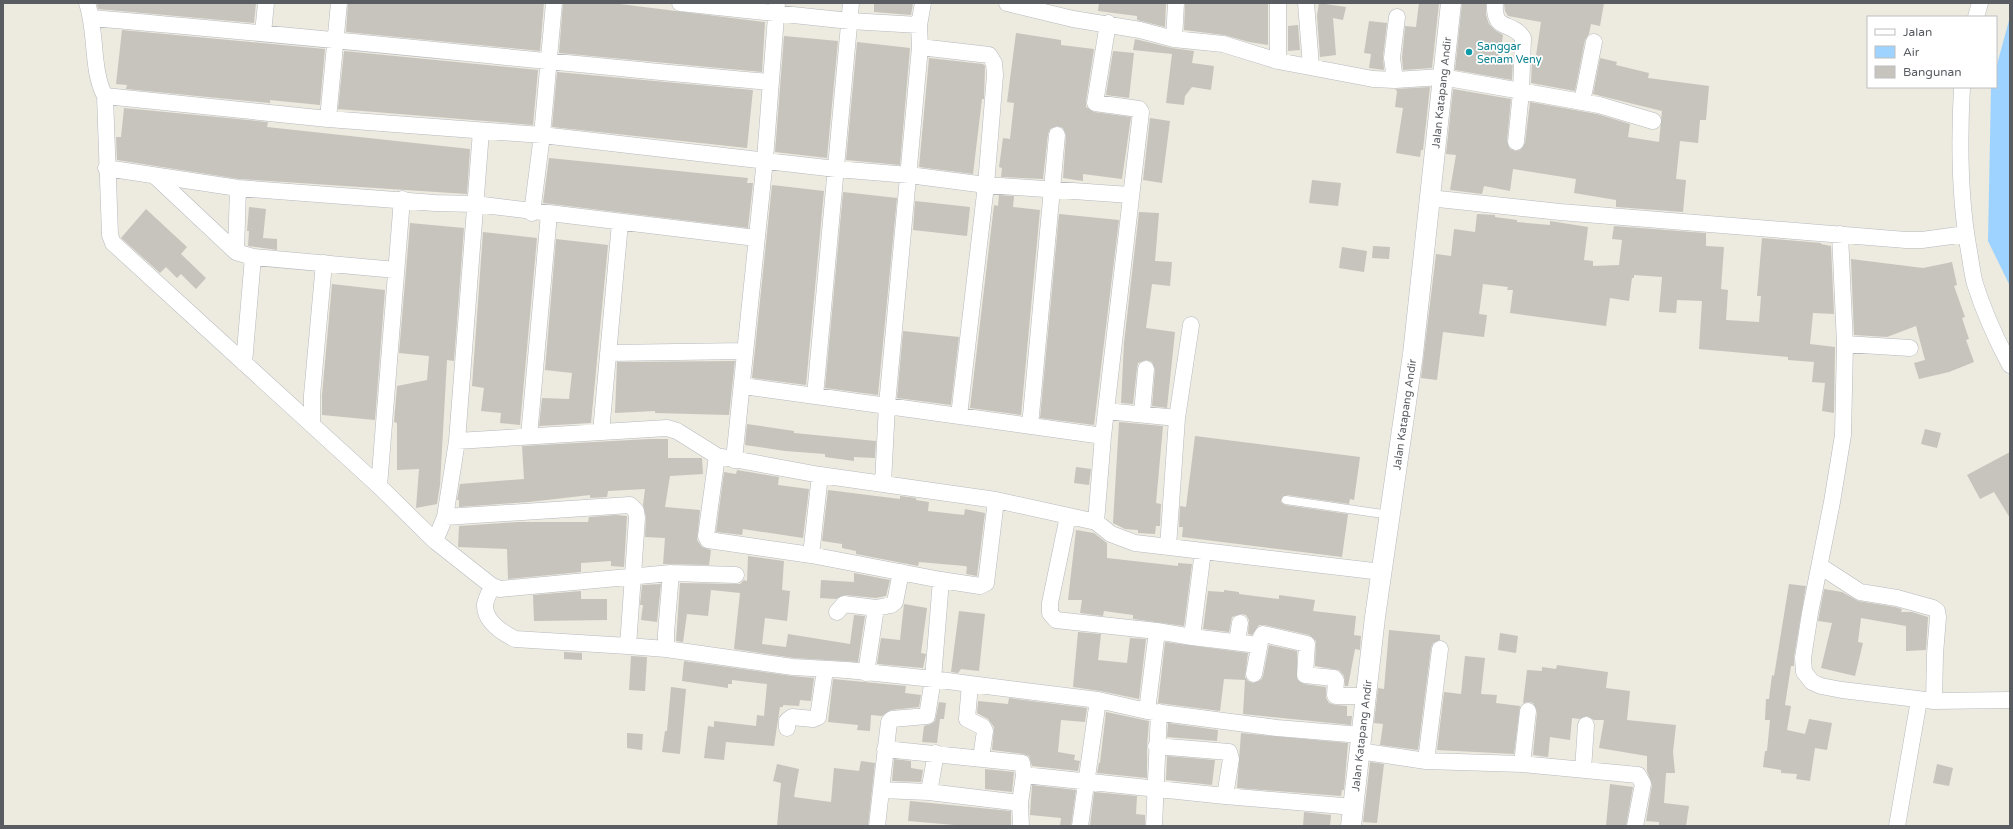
<svg xmlns="http://www.w3.org/2000/svg" width="2013" height="829" viewBox="0 0 2013 829" font-family="'Varela Round',sans-serif">
  <rect width="100%" height="100%" fill="#edeae0"/>
  <!-- water -->
  <path fill="#9ed3ff" d="M2010,17V286L1988,241L1991,87H1996V68Z"/>
  <!-- building -->
  <path fill="#c7c4bd" d="M97,3H256L254,23L98,9Z
    M348,3H544L540,51L346,32Z
    M563,3H612L765,22L762,72L559,53Z
    M874,3H913L911,15L874,12Z
    M1099,3H1166L1165,27L1137,20V16L1098,11Z
    M1185,3H1268V45L1249,42L1224,35L1184,30Z
    M1319,3L1346,7L1343,20L1333,18L1336,55L1320,57L1317,16Z
    M1419,3H1439L1432,68L1403,70L1402,58L1405,26L1416,27Z
    M1462,3H1486V15L1489,24L1495,30L1503,35L1500,56L1513,58L1512,80L1455,70Z
    M1504,3H1604L1600,26L1591,24L1589,34L1585,40L1575,91L1531,83L1532,61L1535,62L1541,22L1508,16L1505,11Z
    M1369,21L1387,23L1383,57L1384,70L1369,68L1371,54L1364,53Z
    M1298,25L1300,50L1288,51V26Z
    M122,30L325,49L320,105L270,100V103L126,89L127,85L116,84Z
    M1016,33L1061,40V45L1094,49L1086,101V107L1094,112L1131,117L1122,179L1083,174V181L1063,178L1066,135L1063,128L1057,126L1050,129L1048,134L1043,179L1001,177L1002,168L999,167L1003,138L1010,139L1014,103L1007,102Z
    M784,36L838,41L827,158L775,152Z
    M1135,39L1172,48L1194,51L1192,63L1214,66L1211,90L1192,87L1185,96L1184,105L1166,103L1172,54L1133,50Z
    M857,42L910,48L900,165L846,160Z
    M344,51L538,70L533,125L338,109Z
    M1113,51L1134,53L1129,98L1106,95Z
    M929,58L983,64L985,66L984,99H982L973,174L919,167Z
    M1600,58L1617,62L1616,65L1649,73L1648,78L1709,86L1706,120H1700L1698,143L1680,141L1676,179L1686,180L1683,212L1616,207V200L1574,193L1576,179L1513,169L1510,191L1484,186L1482,194L1450,190L1456,155L1446,154L1453,89L1511,99L1507,141L1510,149L1515,151L1520,150L1525,143L1530,102L1597,114L1630,124L1628,137L1659,142L1662,111L1593,94Z
    M557,72L753,90L747,148L552,127Z
    M1430,87L1423,150H1421L1420,157L1396,153L1403,108L1395,107L1397,91L1395,89Z
    M124,108L268,122L267,127L470,149L467,194L239,179L117,160L116,137H121Z
    M1150,118L1170,121L1162,183L1143,180Z
    M549,158L748,178L747,183H753L748,228L543,203Z
    M1312,180L1341,183L1338,206L1309,203Z
    M772,185L824,191L806,385L752,378Z
    M843,192L897,198L878,395L825,388Z
    M999,195L1014,196L1013,207L1040,210L1021,415L970,408L994,205L998,206Z
    M915,201L970,207L967,236L913,230Z
    M249,207L266,209L263,238L277,239V250L248,246L249,231H247Z
    M146,209L187,247L181,254L206,278L196,289L181,274L177,278L166,267L160,273L121,238Z
    M1139,212L1159,213L1155,261L1172,262L1170,286L1152,284L1146,328L1175,332L1167,408L1152,406L1155,369L1152,362L1146,360L1138,363L1137,368L1133,404L1121,403L1124,343Z
    M1059,214L1119,220L1094,425L1040,418Z
    M1477,214L1495,215V217L1517,220V222L1550,225V221L1588,227L1584,260L1593,261V266L1619,265L1622,240L1612,239L1614,226L1706,233V246L1724,247L1721,289L1728,290L1726,320L1759,322L1761,296H1757L1762,238L1821,243V244L1831,246L1834,314L1813,313L1810,344L1835,347L1834,413L1822,411L1825,383L1812,382L1814,362L1788,360V357L1699,349L1702,301L1677,300L1676,313L1659,312L1662,277L1634,275V278H1632L1629,301L1610,298L1606,326L1510,313L1513,290H1507L1508,287L1483,284L1479,314L1487,315L1484,337L1443,332L1437,380L1421,378L1436,254L1451,256L1454,229L1475,232Z
    M410,223L464,228L454,361L447,360L440,485L437,504L416,508L419,469L397,470V423L394,422L397,386L427,380L429,356L399,353Z
    M483,232L537,238L520,425L500,423L501,413L481,411L484,388L472,386Z
    M556,239L608,245L591,423L539,426L542,398L569,399L572,373L545,370Z
    M1373,246L1390,247L1389,259L1372,258Z
    M1342,247L1367,251L1364,272L1339,268Z
    M1851,259L1923,268L1952,262L1957,285L1954,286L1965,317L1962,318L1969,339L1966,340L1974,362L1949,372L1919,379L1914,363L1925,360L1916,326L1887,337L1854,335Z
    M332,284L385,290L375,420L322,415V395Z
    M903,331L959,337L951,405L897,398Z
    M735,361L729,415L655,413V411L615,413L617,362Z
    M1119,422L1163,426L1156,503L1161,504L1160,526H1156L1155,534L1138,533V530L1125,529L1113,523Z
    M747,424L794,431V433L876,441L875,458L854,457V461L825,457V454L785,451L745,445Z
    M1925,429L1941,433L1937,448L1921,444Z
    M1195,436L1360,457L1354,500L1350,499L1349,504L1287,495L1281,499V502L1285,505L1348,514L1342,557L1182,537L1183,527H1179L1180,506L1186,507Z
    M649,439H668V458H702L703,474L670,476L665,507L700,510L697,540L702,547L711,550L709,565L663,564L665,538L645,537L646,517L643,505L645,489L608,491L607,497L590,498V495L529,502L459,507V500H457L460,484L524,479L522,446Z
    M2010,452V518L1994,492L1980,499L1967,475Z
    M1076,467L1091,469L1089,485L1074,483Z
    M737,470L779,477L778,485L809,489L803,538L743,529L742,535L716,532L724,472L736,474Z
    M828,490L900,499V496L916,498V500L929,502L928,511L964,515L965,509L985,513L977,576L966,574L967,567L965,566L919,562L918,566L856,554V551L842,548V544L822,541Z
    M616,515L627,516L624,567L611,566V561L581,563V572L508,579L507,549L458,547L459,526L518,522H588L589,517Z
    M1076,530L1094,533L1107,543V558L1178,566V563L1192,564L1184,626L1133,619V615L1104,611L1103,616L1080,613L1082,600H1068Z
    M748,556L784,561L782,590L790,591L787,621L765,618L762,644L786,647L788,634L850,644L854,615L865,616L858,662L794,658L734,649L740,593L711,590L708,616L687,614L683,642L676,641L680,583L740,584L744,580L747,581Z
    M854,573L890,580L886,596L876,598L845,595L836,599L820,598L821,580L854,582Z
    M661,584L657,622L641,620L643,605H640L642,585Z
    M1789,584L1806,586L1794,657V666H1791L1785,705L1791,706L1787,730L1805,734L1809,719L1832,723L1827,750L1815,748L1810,781L1796,779L1797,774L1781,773V770L1763,767L1765,751H1767L1770,720H1765L1766,699H1769L1772,675L1774,676Z
    M1824,589L1842,592L1858,601L1895,607L1902,609L1901,612H1912L1928,617L1926,650L1906,651V626L1861,618L1858,642L1863,643L1855,676L1821,668L1832,623L1818,621Z
    M1224,590L1239,592V594L1279,599V595L1315,600L1313,611L1356,616L1354,635L1361,636L1360,650L1355,649L1348,686H1345L1344,676L1339,670L1315,666L1316,641L1309,635L1264,625H1259L1252,635L1248,634L1249,620L1246,615L1241,614L1232,617L1229,632L1203,629L1208,591L1224,592Z
    M581,591V599H607V620L534,621L533,595Z
    M904,604L927,608L921,653L926,654L923,668L877,664L881,638L900,640Z
    M959,611L985,614L979,671L961,669L958,673L951,672Z
    M1389,630L1440,635V640L1433,643L1431,648L1418,750L1380,745L1383,724L1374,723L1378,688L1384,689Z
    M1078,632L1101,634L1098,660L1127,663L1130,638L1146,639L1139,699L1100,691L1073,687Z
    M1500,633L1518,636L1516,653L1498,650Z
    M1165,642L1248,653L1245,677L1248,681L1253,683L1261,680L1263,676L1269,645L1297,651V679L1304,684L1326,687V698L1329,703L1336,705L1347,706V716H1352L1351,725L1243,714L1245,680L1224,679L1220,711L1158,703Z
    M564,652L582,653V660L564,659Z
    M631,656L647,657L645,691L629,690Z
    M1465,656L1485,658L1481,694L1497,695L1496,703L1520,706L1514,754L1437,750L1444,692L1461,694Z
    M684,661L792,676L814,678L811,701L800,700L799,706L783,705V707H780L774,746L726,742L724,760L704,758L708,726L714,727V721L756,726L757,715L764,716L767,684L732,680V684H728V688L682,681Z
    M1557,665L1608,672L1606,688L1630,691L1627,720L1676,725L1673,752L1675,773H1666L1664,803L1689,806L1686,826H1659V822L1646,821L1652,785L1647,771V756L1599,748L1604,720H1594L1587,716L1579,719L1572,718L1570,740L1550,737L1548,757L1533,755L1537,712L1533,703L1529,702L1523,703L1527,670L1542,671V667L1556,669Z
    M833,679L906,686L905,693L921,695L919,707L891,710L882,716L871,715L870,731L857,730L858,725L828,722Z
    M671,687L686,689L680,754L662,752L665,731H667Z
    M1009,698L1087,708L1085,722L1061,720L1058,752L1075,755L1074,760L1080,761L1078,771L1032,766L1029,756L1023,754L992,750L994,727L988,719L977,713L978,701L1008,704Z
    M939,702L946,703L944,719H940L937,743L922,742L924,726L931,724L935,721Z
    M1106,712L1149,721L1147,746V778L1097,773L1099,763H1100Z
    M1168,723L1218,730L1217,741L1167,737Z
    M627,733L643,734L642,750L627,748Z
    M1241,733L1348,743L1344,790H1342L1341,796L1237,788Z
    M1167,756L1215,760L1212,785L1166,780Z
    M894,759L911,761V768L923,770L921,782L892,781Z
    M861,761L875,763L868,826H777L781,783L773,781L777,764L799,769L794,797L831,802L834,768L859,771Z
    M1370,762L1384,764L1377,823L1363,822Z
    M1937,764L1953,768L1949,786L1933,783Z
    M985,769L1014,772L1012,792L985,789Z
    M1610,784L1633,787L1626,826H1606Z
    M1032,785L1076,790L1071,826H1060L1061,818L1030,815Z
    M1094,792L1137,796L1136,814L1145,815V826H1090Z
    M910,801L1011,811V826H966L908,821Z
    M1304,812L1331,815L1330,826H1303Z"/>
  <g fill="none" stroke-linecap="round" stroke-linejoin="round">
    <defs>
      <path id="service" d="M1286,500L1390,515"/>
      <path id="minor" d="M87,3C97,32 91,71 105,96L110,235L113,243L379,486L435,541L492,586L500,589L671,573L736,575
        M680,3L850,21L919,25
        M1007,3L1073,19L1140,30L1174,39
        M1176,3L1174,39L1223,44L1278,61L1373,79L1395,80L1442,77L1599,105L1653,121
        M1278,3V61
        M1306,3L1311,66
        M1495,3C1493,33 1512,20 1523,38L1521,92L1516,142
        M1976,17L1980,3
        M92,18C318,37 544,62 770,82
        M263,33L266,3
        M920,47L989,55L994,63L995,75L986,185L959,416
        M1395,80L1392,58L1397,17
        M1962,87C1959,142 1959,197 1969,251C1971,262 1972,273 1975,284C1984,312 1996,339 2010,365
        M105,96L328,119L542,135L836,169L909,175L986,185L1130,195
        M1582,102L1594,42
        M328,119L339,3
        M106,168L238,188L435,203L475,204L756,238
        M155,176L236,252L253,257L396,270
        M1429,198L1560,212L1906,240H1922L1966,234
        M532,213L542,135L554,3
        M1840,234L1845,344L1843,435L1832,502L1810,613L1803,658L1804,672L1812,682L1821,686L1842,690L1934,701L2010,700
        M236,252L238,188
        M1845,344L1910,348
        M608,353L745,351
        M244,363L253,257
        M743,386L1103,436
        M815,396L851,3
        M1106,411L1177,418
        M1142,413L1146,369
        M312,425V395L324,263
        M1030,426L1057,135
        M601,432L620,223
        M529,436L549,214
        M457,441L667,428L677,431L717,456L820,475L996,500L1096,522L1111,534L1135,543L1382,572
        M717,456L706,536L708,540L811,555L941,580L980,586L986,583L996,500
        M734,460L765,159L777,3
        M883,483L887,405L920,47L919,25L923,3
        M379,486L402,199
        M1068,516L1050,603V613L1056,620L1157,631
        M445,517L630,505L636,511L637,518L628,646L666,649L793,667L847,670L933,679L927,716L892,719L889,722L881,790
        M1096,522L1103,436L1141,112L1139,109L1095,103L1108,23
        M435,541L445,517L457,441L481,131
        M1168,547L1177,418L1191,325
        M811,555L820,475
        M1820,566L1860,592L1897,598L1933,608L1937,611L1938,617L1935,654L1934,701
        M941,580L933,679L970,684L967,719L983,727L985,731L981,758
        M492,586C490,591 486,599 485,604C484,621 501,632 515,639L628,646
        M837,612L844,604L876,608
        M1192,637L1258,645
        M1237,642L1240,623
        M666,649V633L671,573
        M866,673L876,608L891,605L895,602L901,572
        M1254,674L1261,637L1263,634L1268,635L1307,644L1305,675L1334,678L1336,681L1335,695L1336,696H1366
        M970,684L1098,700L1147,711L1277,728L1361,735
        M1147,711L1157,631L1192,637L1203,551
        M787,728V721L792,717L813,719L818,717L825,670
        M1156,746L1229,752L1231,759L1225,796
        M885,749L1022,763L1024,775L1020,803L1021,826
        M1359,751L1426,761L1522,764L1528,711
        M1426,761L1440,649
        M1522,764L1638,775L1643,784L1635,826
        M1583,770L1586,725
        M1024,775L1225,796L1354,807
        M929,792L1020,803
        M877,826L881,790L929,792L936,753
        M1080,826L1098,700
        M1154,826L1159,712
        M1897,826L1919,700"/>
      <g id="tertiary">
        <path id="s1" d="M1351,826L1375,617L1413,354L1451,3"/>
      </g>
    </defs>
    <!-- service casing -->
    <use href="#service" stroke="#b6b9be" stroke-width="9"/>
    <!-- minor casing -->
    <use href="#minor" stroke="#b6b9be" stroke-width="17"/>
    <!-- tertiary casing -->
    <use href="#tertiary" stroke="#b6b9be" stroke-width="21"/>
    <!-- service -->
    <use href="#service" stroke="#fff" stroke-width="8"/>
    <!-- minor -->
    <use href="#minor" stroke="#fff" stroke-width="16"/>
    <!-- tertiary -->
    <use href="#tertiary" stroke="#fff" stroke-width="20"/>
  </g>
  <!-- markers -->
  <circle fill="#0f9aa8" stroke="#fff" stroke-width="1.5" cx="1469" cy="52" r="4"/>
  <g text-anchor="middle" stroke-width="3.5" stroke-linejoin="round" paint-order="stroke">
    <!-- culture labels -->
    <g font-size="11" fill="#0d838f" stroke="#fff" text-anchor="start">
      <text x="1477" y="50">Sanggar<tspan x="1477" dy="13">Senam Veny</tspan></text>
    </g>
    <!-- street labels -->
    <g font-size="11" fill="#595d62" stroke="#fff">
      <text dy="4" stroke="none"><textPath href="#s1" startOffset="739">Jalan Katapang Andir</textPath></text>
      <text dy="4" stroke="none"><textPath href="#s1" startOffset="415">Jalan Katapang Andir</textPath></text>
      <text dy="4" stroke="none"><textPath href="#s1" startOffset="91">Jalan Katapang Andir</textPath></text>
    </g>
  </g>
  <!-- border -->
  <rect width="2013" height="829" fill="none" stroke="#595d62" stroke-width="8"/>
  <!-- legend -->
  <rect x="1867" y="16" width="130" height="72" fill="#ffffff" stroke="#bdbec0"/>
  <rect x="1875" y="29" width="20" height="6" fill="#ffffff" stroke="#bdbec0"/>
  <text x="1903" y="36" font-size="12" fill="#595d62">Jalan</text>
  <rect x="1875" y="46" width="20" height="12" fill="#9ed3ff" stroke="#bdbec0"/>
  <text x="1903" y="56" font-size="12" fill="#595d62">Air</text>
  <rect x="1875" y="66" width="20" height="12" fill="#c7c4bd" stroke="#bdbec0"/>
  <text x="1903" y="76" font-size="12" fill="#595d62">Bangunan</text>
</svg>
